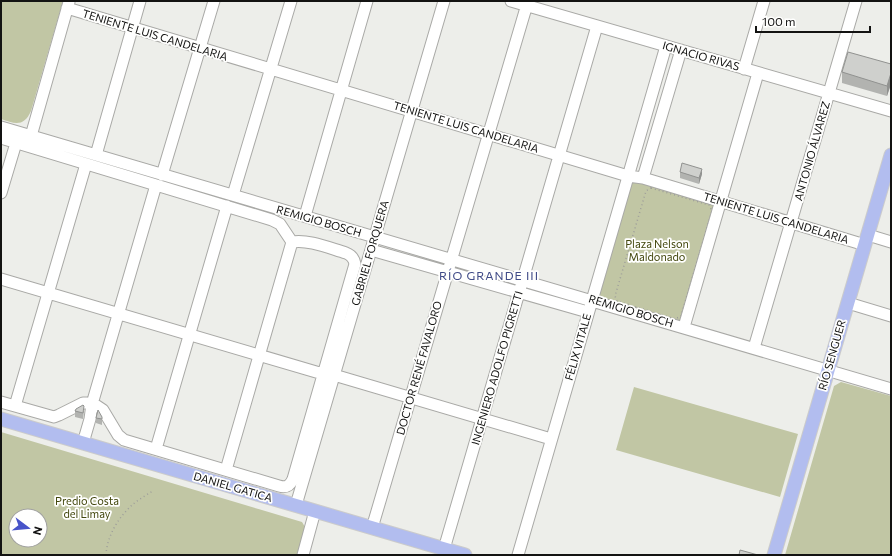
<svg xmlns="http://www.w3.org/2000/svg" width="892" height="556" viewBox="0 0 892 556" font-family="Commissioner,sans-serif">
  <rect width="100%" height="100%" fill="#edeeea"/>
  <!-- green -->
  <path fill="#c1c6a4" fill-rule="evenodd" d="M1,1H63L31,111C24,127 15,124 1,119Z
    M635,181L713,204L714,207L681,320L678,321L600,297L599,295L632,182Z
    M841,382L891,396V555H785L834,386Z
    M634,387L798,434L780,497L616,450Z
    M1,432L302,522L305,527L297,555H1ZM16,516H40V540H16Z"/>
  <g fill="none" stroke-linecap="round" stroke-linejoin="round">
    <defs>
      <path id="minor" d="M511,1L891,111
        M67,8L628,176L643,178L865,245
        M744,69L764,1
        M1,127C298,214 595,300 891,389
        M31,136L69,2
        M1,138L272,220L280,224L292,242
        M96,155L140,1
        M162,175L214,1
        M643,178L681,50
        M1,193L16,143
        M233,195L291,1
        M305,216L367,1
        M868,235L891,242
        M371,250L588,312
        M1,279L323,374
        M848,303L891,316
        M684,327L758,73
        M754,348L856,1
        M334,375L551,439
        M1,402L54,417L59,415L83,403H87L97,406L103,410L118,435L124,440L279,486C286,488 290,486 293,479L355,264C354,258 351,255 346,253C329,248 308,239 292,242
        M15,406L86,164
        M83,443L90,419L92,404L156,185
        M156,449L227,206
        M226,470L292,242
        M296,505L444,1
        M372,528L528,1
        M444,549L597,26
        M303,555L315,511
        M518,555L666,46"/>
      <path id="major" d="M1,419L465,555
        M774,555L891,155"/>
    </defs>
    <!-- minor casing -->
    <use href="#minor" stroke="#a9a9a6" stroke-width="13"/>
    <!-- major casing -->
    <use href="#major" stroke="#cbcbcb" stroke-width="15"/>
    <!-- path -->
    <path stroke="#9d9d9a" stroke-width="1.5" stroke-dasharray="1 3" stroke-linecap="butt" d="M651,188L709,205L712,211L681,316L675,319L617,301L615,296L646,191Z
      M106,555C107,536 118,518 132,505C138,500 146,495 153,491"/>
    <!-- minor -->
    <use href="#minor" stroke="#fff" stroke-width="11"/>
    <!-- major -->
    <use href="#major" stroke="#b2bdef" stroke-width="13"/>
  </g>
  <!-- wall -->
  <path fill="#b2b3b0" d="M891,64V84L887,96L842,83V72Z
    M680,172L702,174L699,184L680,178Z
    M75,411H84L83,419L75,417Z
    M102,417V425L96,423V418Z"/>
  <!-- shaded-wall -->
  <path fill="#919290" d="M891,73V84L887,96V86Z
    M702,169V174L699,184V178Z"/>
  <!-- building -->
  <path fill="#cfd0cd" stroke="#919290" d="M848,52L891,64V73L887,86L842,72Z
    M682,163L702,169L699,178L680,172Z
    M83,405L84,406L83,413L75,411L76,409Z
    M98,410L102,417V419L96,418Z
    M740,550L758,555H739Z"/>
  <g text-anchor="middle" stroke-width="3.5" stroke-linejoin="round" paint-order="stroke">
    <!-- street labels -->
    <g font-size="11" fill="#131312" stroke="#fffffe">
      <text transform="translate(155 35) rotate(17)" y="4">TENIENTE LUIS CANDELARIA</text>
      <text transform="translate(701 56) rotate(16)" y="4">IGNACIO RIVAS</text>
      <text transform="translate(466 127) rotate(17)" y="4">TENIENTE LUIS CANDELARIA</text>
      <text transform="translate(812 151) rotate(-74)" y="4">ANTONIO ÁLVAREZ</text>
      <text transform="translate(776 218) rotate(17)" y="4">TENIENTE LUIS CANDELARIA</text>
      <text transform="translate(319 221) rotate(16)" y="4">REMIGIO BOSCH</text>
      <text transform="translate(370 253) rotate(-74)" y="4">GABRIEL FORQUERA</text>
      <text transform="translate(631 311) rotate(17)" y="4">REMIGIO BOSCH</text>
      <text transform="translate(578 347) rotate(-74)" y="4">FÉLIX VITALE</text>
      <text transform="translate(832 355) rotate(-74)" y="4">RÍO SENGUER</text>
      <text transform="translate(419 368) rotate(-74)" y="4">DOCTOR RENÉ FAVALORO</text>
      <text transform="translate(497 368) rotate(-74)" y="4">INGENIERO ADOLFO PIGRETTI</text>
      <text transform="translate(233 487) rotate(16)" y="4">DANIEL GATICA</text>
    </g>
    <!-- park labels -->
    <g font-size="11" fill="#42470d" stroke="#fffffe">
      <text x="657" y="248">Plaza Nelson<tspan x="657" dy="13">Maldonado</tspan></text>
      <text x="87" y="505">Predio Costa<tspan x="87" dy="13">del Limay</tspan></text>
    </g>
    <!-- neighbourhood labels -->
    <g font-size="12" letter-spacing="1" fill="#404b87" stroke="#fffffe">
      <text x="489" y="280">RÍO GRANDE III</text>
    </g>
  </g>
  <!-- border -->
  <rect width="892" height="556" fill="none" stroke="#131312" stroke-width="4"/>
  <!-- north arrow -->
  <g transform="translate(28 528) rotate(106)"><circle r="19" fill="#fffffe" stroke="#a1a1a0"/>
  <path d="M0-3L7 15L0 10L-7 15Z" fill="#4854c9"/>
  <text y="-6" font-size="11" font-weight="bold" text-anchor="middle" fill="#131312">N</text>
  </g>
  <!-- scale -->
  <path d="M756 26v6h114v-6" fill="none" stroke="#131312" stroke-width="2"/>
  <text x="762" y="26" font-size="12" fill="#131312" stroke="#fffffe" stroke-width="3" paint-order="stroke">100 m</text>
</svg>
